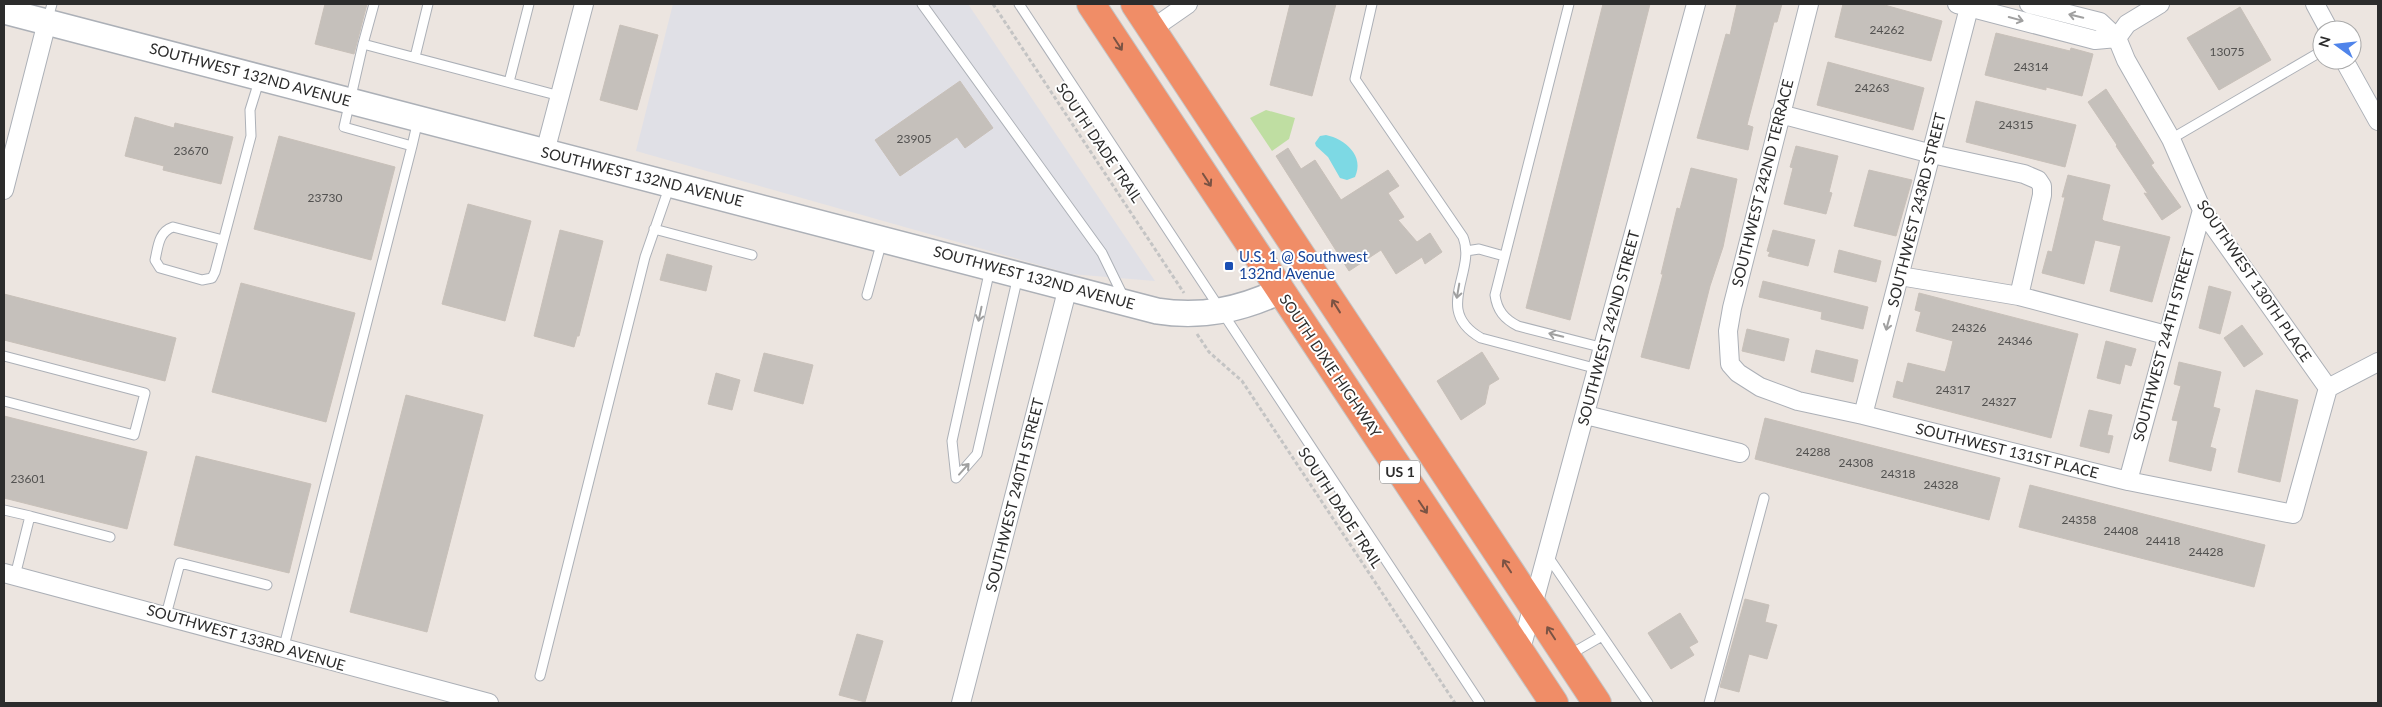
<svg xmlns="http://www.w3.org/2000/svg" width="2382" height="707" viewBox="0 0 2382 707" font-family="Lato,sans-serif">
  <rect width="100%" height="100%" fill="#ece5e0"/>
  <!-- industrial -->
  <path fill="#e0e0e6" d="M673,4H968L1155,281L1071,274L636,151Z"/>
  <!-- green -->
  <path fill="#bfdea2" d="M1266,110L1295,118L1289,139L1272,151L1250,118Z"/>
  <!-- water -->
  <path fill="#7dd9e4" d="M1326,135C1345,139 1365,156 1355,177L1347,180L1340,178L1328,157L1316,146L1315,143L1320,136Z"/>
  <!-- building -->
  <path fill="#c5c0bb" stroke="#c8c0b9" d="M325,4H367L354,54L315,44Z
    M1290,4H1336L1312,96L1270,85Z
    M1603,4H1650L1570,320L1526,308Z
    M1737,4H1782L1777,22H1774L1747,125L1753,127L1748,150L1697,138L1726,34L1730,35Z
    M1843,4H1881L1942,21L1931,61L1835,37Z
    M2240,7L2271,60L2219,90L2187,38Z
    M620,25L658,35L637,110L600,100Z
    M1996,33L2070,51L2071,48L2093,54L2082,96L2046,87V90L1985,75Z
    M1828,62L1924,88L1913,130L1817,105Z
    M960,81L993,128L965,148L957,137L900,176L875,140Z
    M2106,89L2154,163L2151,165L2181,207L2162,220L2144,193L2148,194L2116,146L2117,145L2088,102Z
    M1976,101L2076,125L2065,167L1966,142Z
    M135,117L174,128L175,123L233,137L221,184L163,170L164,166L125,156Z
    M279,136L395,167L371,260L254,229Z
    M1796,146L1838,156L1829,192L1832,193L1826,214L1784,204L1793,168L1790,167Z
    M1288,148L1301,169L1315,160L1341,200L1388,170L1399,186L1388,193L1404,217L1398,220L1417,242L1430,233L1442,252L1425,264L1422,257L1396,274L1381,250L1349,271L1276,156Z
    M1691,168L1737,179L1723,247L1710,286L1689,369L1641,357L1663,274H1661L1677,208L1680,209Z
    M1869,170L1912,180L1896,236L1854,226Z
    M2068,175L2110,185L2102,219L2104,221L2170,237L2152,302L2110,291L2121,246L2095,240L2084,284L2042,273L2048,251L2052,252L2065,197H2062Z
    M468,204L531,221L505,321L442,304Z
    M560,230L603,241L579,336H577L574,347L534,336Z
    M1773,230L1815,240L1808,266L1768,256L1770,252L1767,251Z
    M1839,250L1881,261L1876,282L1834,272Z
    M667,254L712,266L706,291L660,280Z
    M1763,281L1868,307L1863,329L1821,319L1822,312L1759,297Z
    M241,283L355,313L326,422L212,392Z
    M2209,286L2231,292L2220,334L2199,328Z
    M1919,293L2078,334L2051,438L1893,397L1897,381L1903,383L1908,363L1945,372L1947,366L1953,341L1916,331L1921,312L1915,310Z
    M4,294L176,338L165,381L4,340Z
    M2242,325L2263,354L2244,367L2224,338Z
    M1747,329L1789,339L1784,361L1742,351Z
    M2106,341L2136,349L2131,366L2125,364L2120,384L2097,378Z
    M1816,350L1858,360L1853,382L1811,372Z
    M1482,352L1499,379L1489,385L1485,404L1461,420L1437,381Z
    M764,353L813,365L803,404L754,391Z
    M2179,362L2221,372L2213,407L2220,409L2210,447L2216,449L2211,471L2169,461L2178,421L2172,420L2181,386L2174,384Z
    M716,373L740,380L732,410L708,404Z
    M2256,390L2298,400L2280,482L2238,472Z
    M406,395L483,415L427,632L350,612Z
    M2089,410L2112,415L2107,435L2113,436L2109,453L2080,446Z
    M4,416L147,452L127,529L4,498Z
    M1765,418L2000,478L1989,520L1755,459Z
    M196,456L311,484L289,573L174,545Z
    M2030,485L2265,545L2254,587L2019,527Z
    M1745,599L1769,605L1765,622L1777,625L1767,659L1749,654L1739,692L1720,687Z
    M1680,613L1698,642L1689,647L1694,655L1671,669L1648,633Z
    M857,634L883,641L865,702L839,695Z"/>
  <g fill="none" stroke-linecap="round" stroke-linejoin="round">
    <defs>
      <path id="lane" d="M374,4L363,44L560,96
        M922,4L1102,253L1124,298
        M1019,4L1480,703
        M1372,4L1355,79L1463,237C1477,272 1432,310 1481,338L1598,369
        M1569,4L1495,295C1497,310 1504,319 1518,326L1604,348
        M47,22L52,4
        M415,57L428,4
        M509,82L529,4
        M2171,139L2322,51
        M412,146L418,120
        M654,229L752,255
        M223,240L173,227C158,232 158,248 155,260L160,268L202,280L212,278L215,272L251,136L250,110L260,78
        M1466,251L1479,249L1504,256
        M990,269L952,441L956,478L977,454L1018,276
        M867,295L882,241
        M4,356L145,393L134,435L4,401
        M4,510L30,516L15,576
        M30,516L110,537
        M1547,555L1648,703
        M166,615L180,563L267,585
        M283,650L412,146L344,127L363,44
        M1569,655L1602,636
        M540,676L645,257L670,185
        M1709,703L1764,498"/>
      <path id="street" d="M1809,4L1732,308L1728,331L1730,364L1738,373L1760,387L1798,401L1863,415L2128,481L2293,514L2328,388L2378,362
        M1957,4L2095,40L2117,38
        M2029,4L2100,22L2117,38L2126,60L2171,139L2202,210L2328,388
        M2315,4L2329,30
        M1152,29L1188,4
        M2117,38L2127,24L2160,4
        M2344,60L2378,121
        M1780,114L1932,154L2024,174L2038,180L2042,186V195L2019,296
        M545,152L584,4
        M4,190L47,22
        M1900,276L2019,296L2166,335
        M1586,415L1740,453
        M1863,415L1970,4
        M2128,481L2202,210
        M4,573L489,703
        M1520,653L1696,4
        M961,703L1068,287"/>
      <path id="secondary" d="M4,11L1157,311C1201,318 1240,310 1280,291"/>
      <path id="highway" d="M1091,4L1554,703
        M1135,4L1597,703"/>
    </defs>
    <!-- lane casing -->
    <use href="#lane" stroke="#acb0b7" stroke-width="11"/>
    <!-- street casing -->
    <use href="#street" stroke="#acb0b7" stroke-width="20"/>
    <!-- secondary casing -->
    <use href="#secondary" stroke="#acb0b7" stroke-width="28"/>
    <!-- highway casing -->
    <use href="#highway" stroke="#c4c4c4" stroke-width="30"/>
    <!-- path -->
    <path stroke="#c4c4c4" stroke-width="3" stroke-dasharray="4 2.5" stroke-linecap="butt" d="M993,4L1184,293
      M1197,334L1209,352L1242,381L1455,703"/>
    <!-- lane -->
    <use href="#lane" stroke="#fff" stroke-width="9"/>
    <!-- street -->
    <use href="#street" stroke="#fff" stroke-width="18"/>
    <!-- secondary -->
    <use href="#secondary" stroke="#fff" stroke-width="25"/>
    <!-- highway -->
    <use href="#highway" stroke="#f08d67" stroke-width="28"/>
  </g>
  <!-- one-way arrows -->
  <defs><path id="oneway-shaft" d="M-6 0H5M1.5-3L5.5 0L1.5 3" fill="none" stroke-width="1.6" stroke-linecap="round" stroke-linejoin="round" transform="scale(1.25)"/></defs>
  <g stroke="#a0a0a0">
    <use href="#oneway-shaft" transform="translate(2076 16) rotate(-166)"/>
    <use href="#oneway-shaft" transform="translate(2016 19) rotate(15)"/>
    <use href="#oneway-shaft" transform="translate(1458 291) rotate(100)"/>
    <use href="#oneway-shaft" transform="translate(980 314) rotate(102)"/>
    <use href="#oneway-shaft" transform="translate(1888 323) rotate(105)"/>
    <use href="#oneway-shaft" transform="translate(1556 335) rotate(-166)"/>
    <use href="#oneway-shaft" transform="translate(964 469) rotate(-48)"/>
  </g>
  <g stroke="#7a5344">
    <use href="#oneway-shaft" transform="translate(1118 44) rotate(57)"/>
    <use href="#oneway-shaft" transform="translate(1207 180) rotate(57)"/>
    <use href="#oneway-shaft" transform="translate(1336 306) rotate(-122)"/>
    <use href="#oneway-shaft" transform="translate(1423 507) rotate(56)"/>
    <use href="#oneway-shaft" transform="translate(1507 566) rotate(-123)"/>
    <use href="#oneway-shaft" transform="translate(1551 633) rotate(-123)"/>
  </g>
  <!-- markers -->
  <rect fill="#1a4fb4" stroke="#fff" stroke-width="2" x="1224" y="261" width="10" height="10" rx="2.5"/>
  <g text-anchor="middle" stroke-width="4" stroke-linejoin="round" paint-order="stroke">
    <!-- number labels -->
    <g font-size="12" fill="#525150">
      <text x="1887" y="34">24262</text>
      <text x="2227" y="56">13075</text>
      <text x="2031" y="71">24314</text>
      <text x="1872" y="92">24263</text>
      <text x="2016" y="129">24315</text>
      <text x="914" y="143">23905</text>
      <text x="191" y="155">23670</text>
      <text x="325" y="202">23730</text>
      <text x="1969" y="332">24326</text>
      <text x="2015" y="345">24346</text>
      <text x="1953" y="394">24317</text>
      <text x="1999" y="406">24327</text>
      <text x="1813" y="456">24288</text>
      <text x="1856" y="467">24308</text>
      <text x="1898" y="478">24318</text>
      <text x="28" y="483">23601</text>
      <text x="1941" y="489">24328</text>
      <text x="2079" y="524">24358</text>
      <text x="2121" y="535">24408</text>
      <text x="2163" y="545">24418</text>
      <text x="2206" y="556">24428</text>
    </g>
    <!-- shield labels -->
    <rect fill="#fff" stroke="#6b6b6b" stroke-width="1" x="1380" y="460.5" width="40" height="23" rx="4"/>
    <g font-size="14" font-weight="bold" fill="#2c2c2c">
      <text x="1400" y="477">US 1</text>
    </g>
    <!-- street labels -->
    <g font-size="15" fill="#2c2c2c" stroke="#fff">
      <text transform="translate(250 75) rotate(15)" y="5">SOUTHWEST 132ND AVENUE</text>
      <text transform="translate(1099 143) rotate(56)" y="5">SOUTH DADE TRAIL</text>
      <text transform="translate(642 177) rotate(14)" y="5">SOUTHWEST 132ND AVENUE</text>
      <text transform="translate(1763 183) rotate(-76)" y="5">SOUTHWEST 242ND TERRACE</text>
      <text transform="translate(1917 210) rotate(-76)" y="5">SOUTHWEST 243RD STREET</text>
      <text transform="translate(1034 278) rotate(15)" y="5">SOUTHWEST 132ND AVENUE</text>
      <text transform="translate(2254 281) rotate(56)" y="5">SOUTHWEST 130TH PLACE</text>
      <text transform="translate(1609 328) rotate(-75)" y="5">SOUTHWEST 242ND STREET</text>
      <text transform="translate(2164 345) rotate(-75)" y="5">SOUTHWEST 244TH STREET</text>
      <text transform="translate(1330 366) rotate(56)" y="5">SOUTH DIXIE HIGHWAY</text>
      <text transform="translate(2007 451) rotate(14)" y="5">SOUTHWEST 131ST PLACE</text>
      <text transform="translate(1015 495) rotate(-76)" y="5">SOUTHWEST 240TH STREET</text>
      <text transform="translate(1340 508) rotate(57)" y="5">SOUTH DADE TRAIL</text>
      <text transform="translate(246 638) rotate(16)" y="5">SOUTHWEST 133RD AVENUE</text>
    </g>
    <!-- transit labels -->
    <g font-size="15" fill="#164399" stroke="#fff" text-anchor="start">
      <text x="1239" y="262">U.S. 1 @ Southwest<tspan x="1239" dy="17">132nd Avenue</tspan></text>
    </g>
  </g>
  <!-- border -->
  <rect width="2382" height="707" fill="none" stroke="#2c2c2c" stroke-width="10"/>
  <!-- north arrow -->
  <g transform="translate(2337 45) rotate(285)"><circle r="24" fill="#ffffff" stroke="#ababab"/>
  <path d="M0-4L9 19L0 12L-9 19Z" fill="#4f84ea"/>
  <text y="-8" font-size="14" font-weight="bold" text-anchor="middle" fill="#2c2c2c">N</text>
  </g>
</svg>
